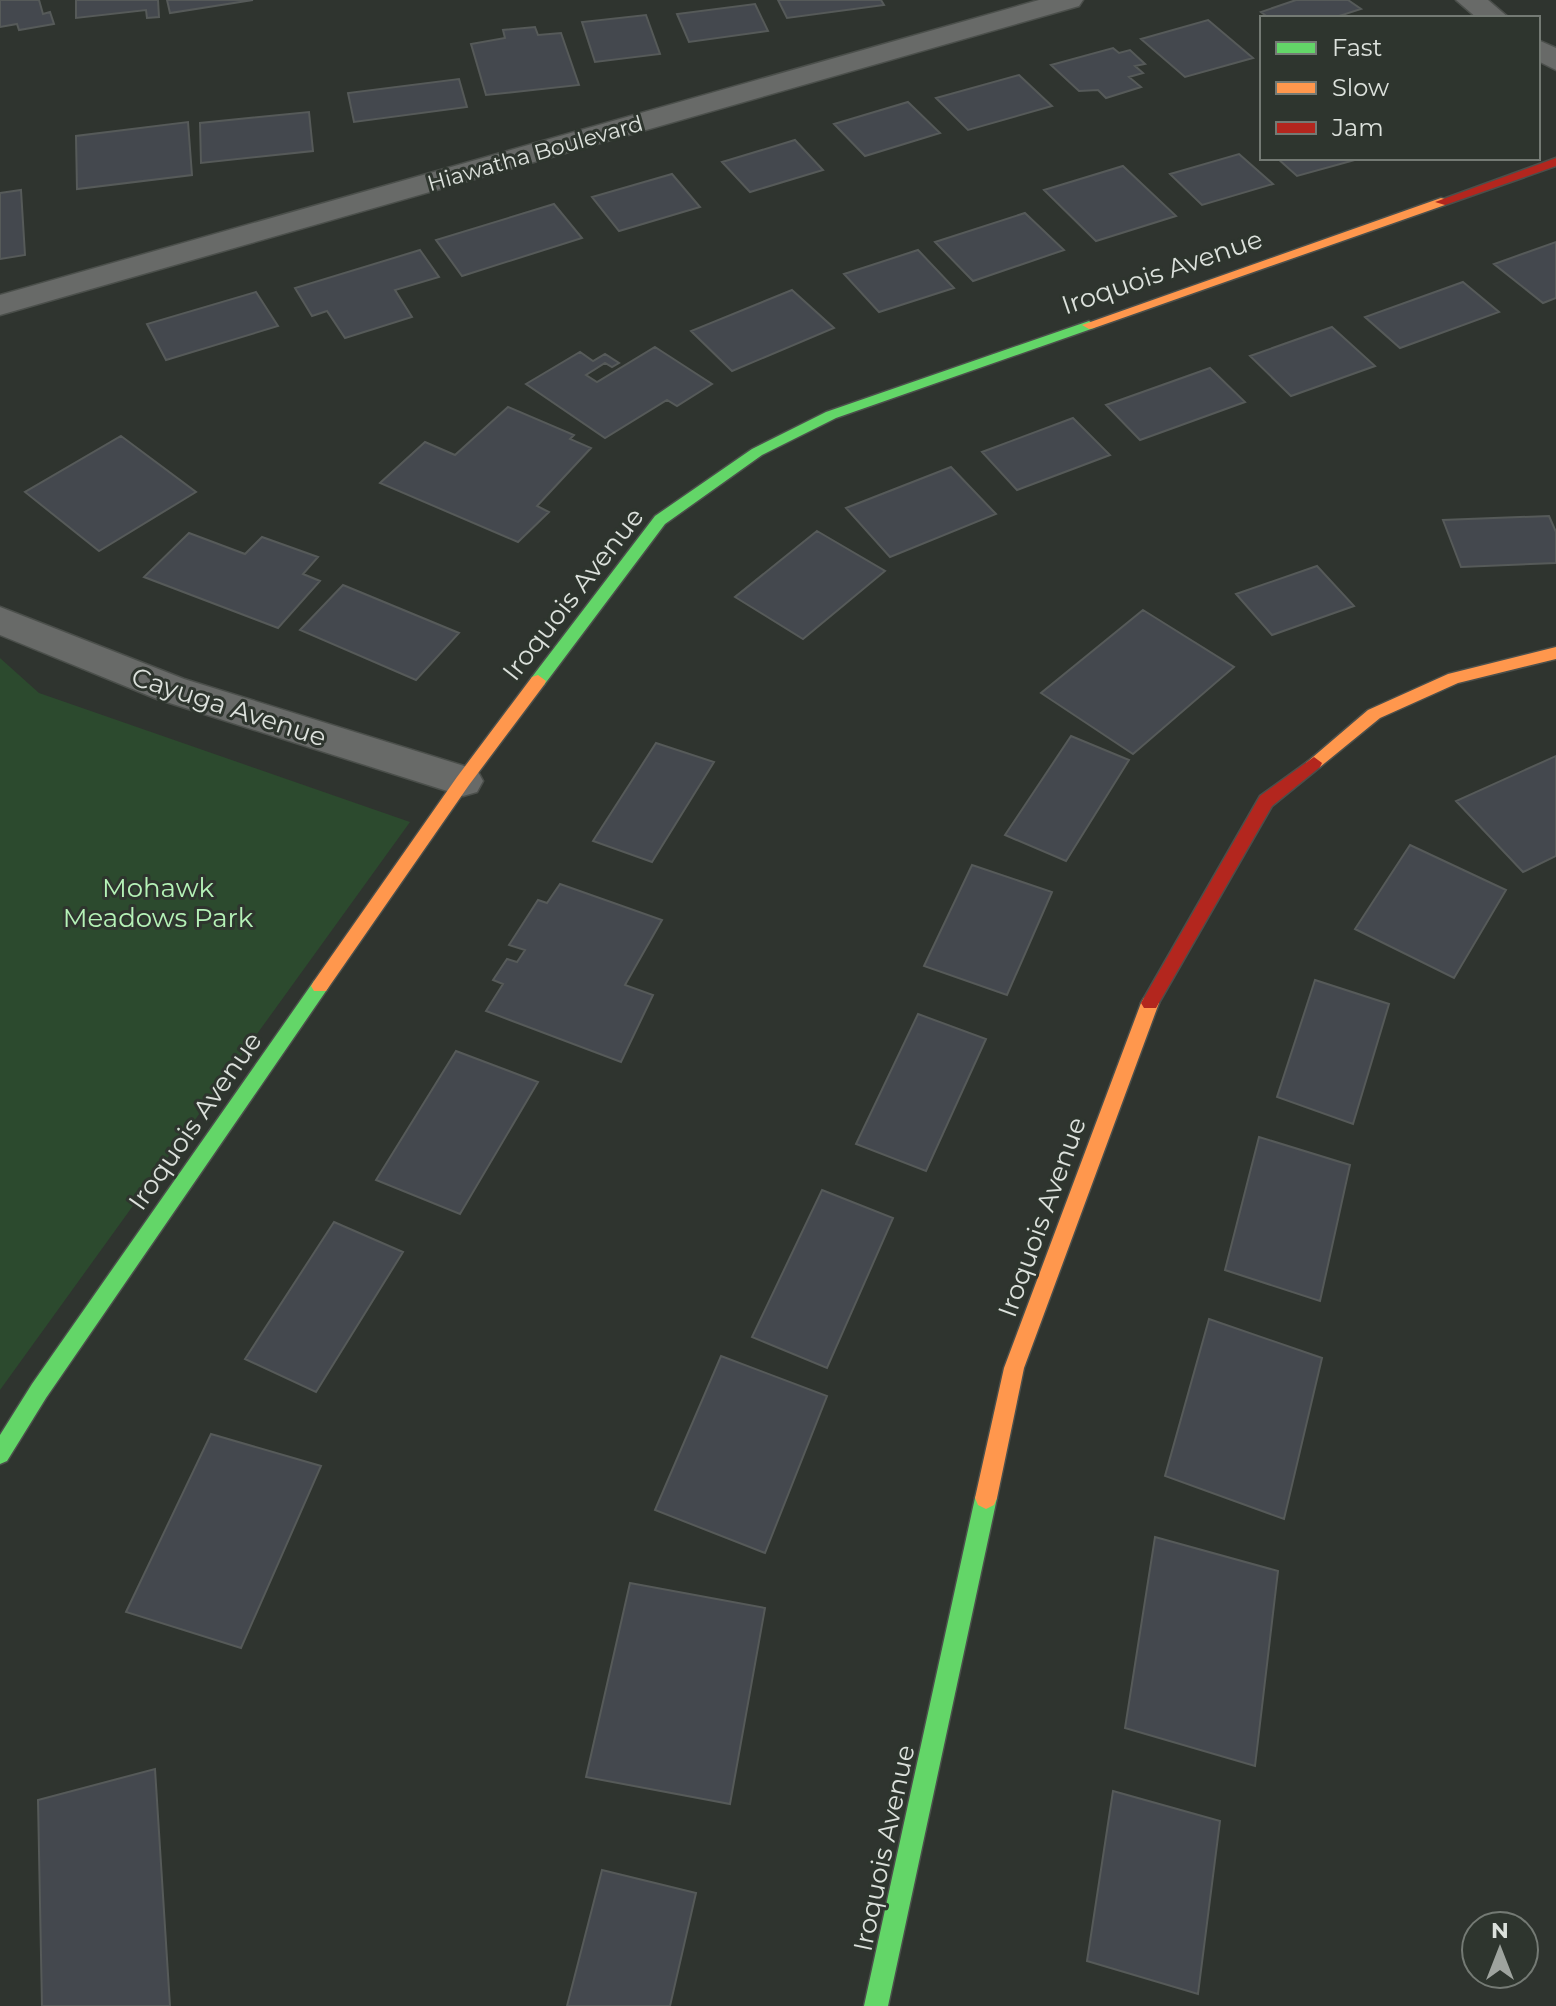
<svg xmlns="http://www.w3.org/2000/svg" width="1556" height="2006" viewBox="0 0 1556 2006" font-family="Montserrat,sans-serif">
  <rect width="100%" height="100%" fill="#2f342f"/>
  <!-- green -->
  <path fill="#2c4a2e" d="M0,658L39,693L410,822L0,1390Z"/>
  <!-- building -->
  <path fill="#44484e" stroke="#565a59" stroke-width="2" d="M0,0H39L43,14L50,12L54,24L19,30L17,24L0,27Z
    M76,0H158L159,17L147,18L146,10L76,18Z
    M167,0H253L170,13Z
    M778,0H881L884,5L787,18Z
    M1296,0H1348L1361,9L1333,18H1269L1261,12Z
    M755,4L768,31L689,42L677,14Z
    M646,15L660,54L595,62L582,22Z
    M1208,20L1253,58L1185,77L1141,39Z
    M535,27L538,35L561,33L579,85L486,95L471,44L505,38L503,30Z
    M1113,48L1119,53L1130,50L1145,64L1135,66L1143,73L1129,77L1141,87L1106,98L1098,90L1079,91L1051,65Z
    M1019,75L1052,106L968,130L936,98Z
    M459,79L467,107L354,122L348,93Z
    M908,102L940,133L865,156L834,124Z
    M309,112L313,151L201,163L200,123Z
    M188,122L192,175L77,189L76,136Z
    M795,140L823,170L750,192L722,162Z
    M1239,154L1273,184L1202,205L1170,174Z
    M1277,158H1362L1297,176Z
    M1123,166L1176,216L1096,241L1044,190Z
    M672,174L700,207L619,231L592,197Z
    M21,190L25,255L0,259V193Z
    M554,204L582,238L462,276L436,240Z
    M1025,213L1064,250L973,281L935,242Z
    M1556,242V298L1543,303L1494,264Z
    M420,250L439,277L395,290L412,317L345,338L327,311L312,316L295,288Z
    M918,250L954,288L879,312L844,274Z
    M1463,282L1499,312L1400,348L1365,317Z
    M792,290L834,328L732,371L691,331Z
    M256,292L278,326L166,360L147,324Z
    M1332,327L1375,366L1291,396L1250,356Z
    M655,347L712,384L677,406L667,400L605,438L526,384L580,352L593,361L605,354L619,363L612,367L605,363L586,375L597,382Z
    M1210,368L1245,402L1140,440L1106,405Z
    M508,407L574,435L570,439L591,448L537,506L549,512L518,542L380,483L425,442L455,455Z
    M1073,418L1110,455L1017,490L982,452Z
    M121,436L196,492L99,551L25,492Z
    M951,467L996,514L890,557L846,508Z
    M1549,516L1556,532V563L1461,567L1443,520Z
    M817,531L885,571L803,639L735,597Z
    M189,533L245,554L262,537L318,557L303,574L320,581L278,628L144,577Z
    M1317,566L1354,606L1272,635L1236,594Z
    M343,585L459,633L416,680L300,630Z
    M1143,610L1234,667L1133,754L1041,693Z
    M1071,736L1129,760L1066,861L1005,835Z
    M656,743L714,762L652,862L593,841Z
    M1556,756V856L1523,872L1456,801Z
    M1410,845L1506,890L1454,978L1355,929Z
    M972,865L1052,892L1007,995L924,966Z
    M560,884L662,920L625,985L653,995L621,1062L486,1011L503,984L493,980L507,959L517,962L525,950L509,945L538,900L547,903Z
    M1315,980L1389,1004L1353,1124L1277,1097Z
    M918,1014L986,1039L926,1171L856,1144Z
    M456,1051L538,1082L460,1214L376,1180Z
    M1259,1137L1350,1165L1320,1301L1225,1270Z
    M822,1190L893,1218L827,1368L752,1337Z
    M334,1222L403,1252L316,1392L245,1359Z
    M1209,1319L1322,1358L1284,1519L1165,1476Z
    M721,1356L827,1396L765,1553L655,1510Z
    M211,1434L321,1466L241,1648L126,1612Z
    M1155,1537L1278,1571L1255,1766L1125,1728Z
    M630,1583L765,1608L730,1804L586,1777Z
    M155,1769L170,2006H42L38,1800Z
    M1113,1791L1220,1821L1198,1994L1087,1961Z
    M602,1870L696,1893L670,2006H567Z"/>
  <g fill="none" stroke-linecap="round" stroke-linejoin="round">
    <defs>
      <path id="street" d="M1039,0H1083L1079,6L0,315V295Z
        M1456,0H1488L1509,18H1477Z
        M1538,40L1556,48V70L1538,61Z
        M0,607L184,679L477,770L483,781L477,792L463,796L157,699L0,635Z"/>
      <path id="fast" d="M1089,321L1096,325L1094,328L836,418L762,455L665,524L544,685H532L530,681L532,677L655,516L752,449L826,412Z
        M320,979L326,981L329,986L326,991L46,1398L7,1461L0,1464V1435L32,1384L314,981Z
        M986,1487L994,1491L997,1498L888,2006H864L975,1498L978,1491Z"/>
      <path id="slow" d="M1441,198L1445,199V205L1094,328L1089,329L1082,325Z
        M1556,647V659L1458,683L1380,718L1320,767L1314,769L1306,763L1368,710L1448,674Z
        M538,675L546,681L544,685L469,785L326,991H314L311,986L314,981L457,777L532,677Z
        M1150,996L1156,998L1159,1003L1024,1368L997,1498L994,1505L986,1509L978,1505L975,1498L1004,1368L1141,1003L1144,998Z"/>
      <path id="jam" d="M1556,158V166L1445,205L1435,202Z
        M1314,757L1322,763L1320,767L1272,806L1156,1008H1144L1141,1003L1144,998L1260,796Z"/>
    </defs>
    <!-- street casing -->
    <use href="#street" stroke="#4b4f4b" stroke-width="3"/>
    <!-- fast casing -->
    <use href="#fast" stroke="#4b4f4b" stroke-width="3"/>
    <!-- slow casing -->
    <use href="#slow" stroke="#4b4f4b" stroke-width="3"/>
    <!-- jam casing -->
    <use href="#jam" stroke="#4b4f4b" stroke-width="3"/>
    <!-- street -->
    <use href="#street" fill="#686a68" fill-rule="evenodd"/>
    <!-- fast -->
    <use href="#fast" fill="#63d668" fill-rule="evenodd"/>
    <!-- slow -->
    <use href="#slow" fill="#ff974d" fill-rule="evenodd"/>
    <!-- jam -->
    <use href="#jam" fill="#b3261e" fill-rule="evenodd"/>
  </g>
  <g text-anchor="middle" stroke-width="6" stroke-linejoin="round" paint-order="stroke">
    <!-- far-street labels -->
    <g font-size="22" fill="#dce1dc" stroke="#2e352e">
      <text transform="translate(535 153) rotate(-16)" y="8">Hiawatha Boulevard</text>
    </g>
    <!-- street labels -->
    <g font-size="26" fill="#dce1dc" stroke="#2e352e">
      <text transform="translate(1162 272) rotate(-19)" y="9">Iroquois Avenue</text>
      <text transform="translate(573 594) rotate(-52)" y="9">Iroquois Avenue</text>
      <text transform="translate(229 707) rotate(18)" y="9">Cayuga Avenue</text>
      <text transform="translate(195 1121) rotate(-55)" y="9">Iroquois Avenue</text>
      <text transform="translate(1042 1217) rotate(-70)" y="9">Iroquois Avenue</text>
      <text transform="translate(884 1848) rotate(-78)" y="9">Iroquois Avenue</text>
    </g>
    <!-- park labels -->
    <g font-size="26" fill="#b5f2b7" stroke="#2e352e">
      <text x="158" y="897">Mohawk<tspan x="158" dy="30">Meadows Park</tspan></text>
    </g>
  </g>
  <!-- legend -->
  <rect x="1260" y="16" width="280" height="144" fill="#2e352e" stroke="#747a74" stroke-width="2"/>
  <rect x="1276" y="42" width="40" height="12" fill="#63d668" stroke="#747a74" stroke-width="2"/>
  <text x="1332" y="56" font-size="24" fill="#dce1dc">Fast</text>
  <rect x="1276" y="82" width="40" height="12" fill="#ff974d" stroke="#747a74" stroke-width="2"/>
  <text x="1332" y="96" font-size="24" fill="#dce1dc">Slow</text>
  <rect x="1276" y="122" width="40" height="12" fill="#b3261e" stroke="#747a74" stroke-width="2"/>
  <text x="1332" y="136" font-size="24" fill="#dce1dc">Jam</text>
  <!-- north arrow -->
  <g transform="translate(1500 1950)"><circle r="38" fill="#2e352e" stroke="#747a74" stroke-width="2"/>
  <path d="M0-6L14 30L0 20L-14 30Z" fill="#9fa49f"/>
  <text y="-12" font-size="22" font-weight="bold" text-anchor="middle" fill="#dce1dc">N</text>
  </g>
</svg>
